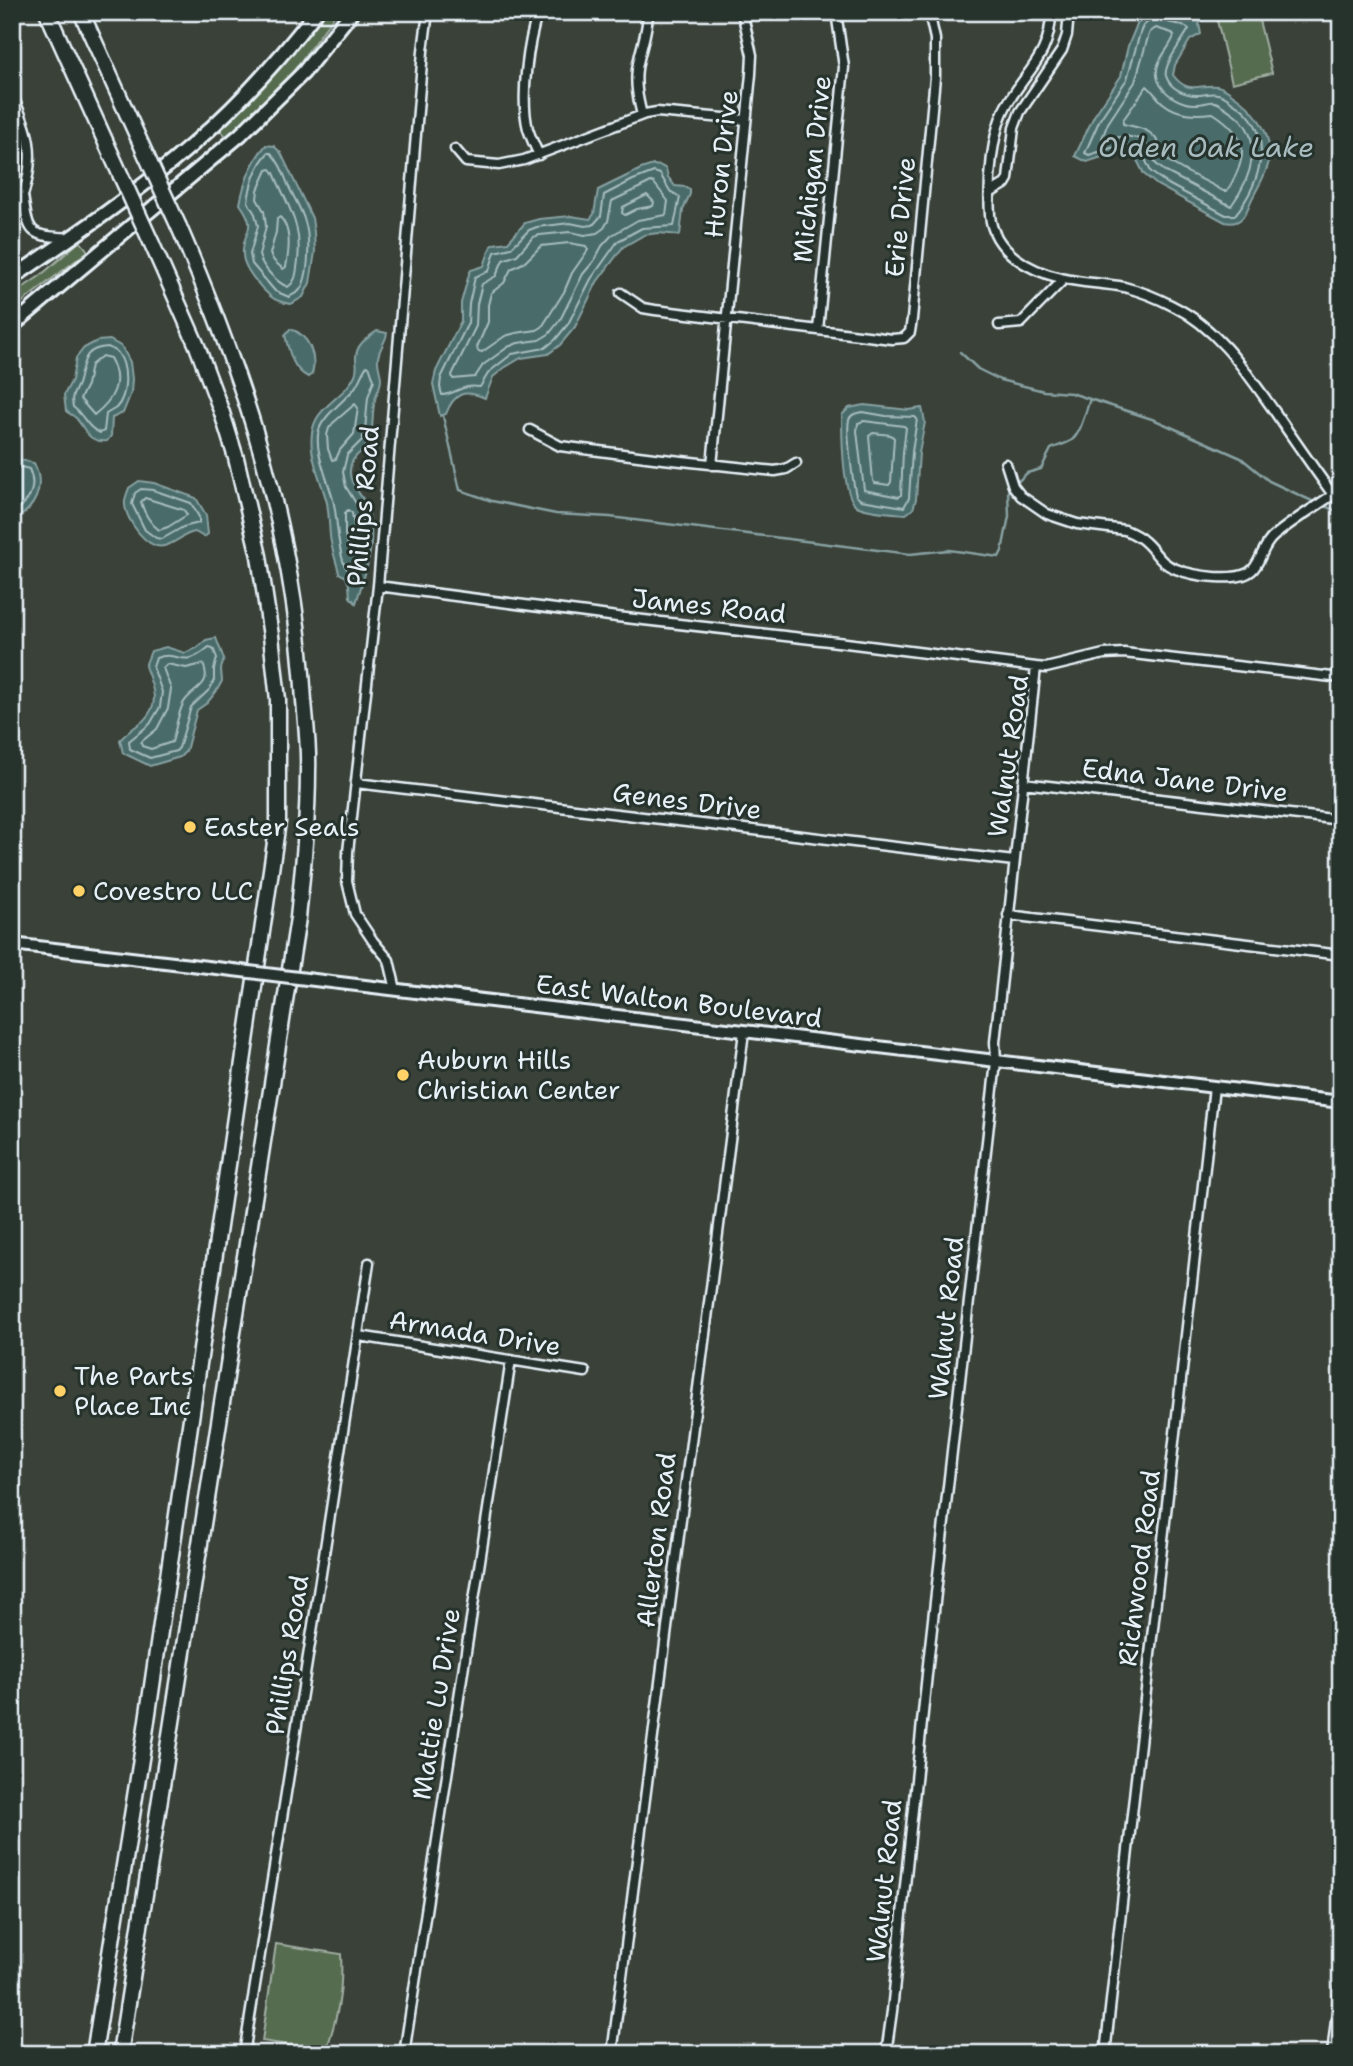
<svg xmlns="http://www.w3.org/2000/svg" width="1353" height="2066" viewBox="0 0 1353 2066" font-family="'Shantell Sans',sans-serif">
  <rect width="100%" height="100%" fill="#3a4138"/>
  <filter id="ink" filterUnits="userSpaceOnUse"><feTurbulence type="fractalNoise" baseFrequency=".0143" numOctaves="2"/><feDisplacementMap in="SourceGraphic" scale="14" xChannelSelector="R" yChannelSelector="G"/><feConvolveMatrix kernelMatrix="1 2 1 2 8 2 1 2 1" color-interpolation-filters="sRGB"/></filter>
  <g filter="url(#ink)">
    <!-- green -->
    <path fill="#576c4f" stroke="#a0aea4" stroke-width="2" d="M325,12H337L292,73L227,137L219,129L270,77Z
      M1215,12H1257L1272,73L1232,83Z
      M80,241L88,251L12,310V295L40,276Z
      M276,1944L341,1954C343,1992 338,2015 326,2051L262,2041Z"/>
    <!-- water -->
    <path fill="#486c6a" stroke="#88a1a3" stroke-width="2" d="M1157,12H1163L1170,16L1192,21L1203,14L1205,18L1199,24L1201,34L1190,40L1175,65L1173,75C1188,95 1198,84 1217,86C1223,87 1227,90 1232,94C1254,108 1273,133 1269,161C1266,176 1257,188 1251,201C1246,214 1241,226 1225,222L1157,185L1144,174L1133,152L1114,153L1087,162L1075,156L1094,116L1121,76L1128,46L1138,22L1150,14Z
      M266,145L274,146L281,153L312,218L314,232L315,252L310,283L303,297L291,304C284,303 276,301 270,296C261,288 243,268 243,255C241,230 260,232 240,204C244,182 251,162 266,145Z
      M653,165L661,166L666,169L668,177L675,186L685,187L690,190V194L683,210L680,235L658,233L644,235L623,247L597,282L575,327L560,345L548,354L521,358L504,368L493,377L485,398C464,389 454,393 446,414L440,416L433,384L436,371L461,321V303L469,274L471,270L484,266L491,246L494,244L508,242L525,223L539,219L571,216L590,219L594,214L598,190L641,169Z
      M290,329C309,334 317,357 312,374L308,377C292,369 289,351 285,335Z
      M377,331L387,333C386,342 379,348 378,358C377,366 381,372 381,379C381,387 376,393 375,400C371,413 375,430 368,443C362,455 349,455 350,474C351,487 363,495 367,507C378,541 366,571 356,603L350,597L349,585L346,577L339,573C336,560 331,548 330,536C329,525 329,514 327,503C321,478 303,446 316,420C324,403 347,394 355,375C357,370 357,365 356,360C355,345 366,339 377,331Z
      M110,340L122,347L130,362L132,379L131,393L123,413L112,418L111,436L107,441C87,443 86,429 76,418C75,417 67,412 66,411L64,395L72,380L76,358L84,348L97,341Z
      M864,405L909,410L922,408L925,422L919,453L916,499L913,509L906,514C893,513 868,512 857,506C842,498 842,432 842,415L849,408Z
      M21,460L34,463C46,488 35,509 12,522V462Z
      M139,481L154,483L196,498L206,515L208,534L204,537L195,532C183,534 176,543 164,546C147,550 126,520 125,505C124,500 127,493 129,488Z
      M216,638L224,659L221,669L222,681L216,692L207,703L197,710L186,751L180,757L150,766L123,753L120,740C127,732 135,727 143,721C162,703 152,686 145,666L151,651L166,647L185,653L197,648L206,640Z"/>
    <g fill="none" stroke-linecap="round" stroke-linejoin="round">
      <!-- shore -->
      <path stroke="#a8bcbf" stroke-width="2" d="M1156,15H1159C1167,27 1180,21 1189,29C1183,40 1163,65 1166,76C1170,89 1185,95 1197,95C1204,95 1212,92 1218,94C1225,95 1231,102 1237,105C1277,133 1260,184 1235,215H1226L1168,184L1151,172L1141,150L1136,146L1121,145L1089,155L1085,153L1100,119L1127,79L1140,33L1143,26Z
        M1156,28L1172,33L1174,36C1169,51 1152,62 1158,80C1164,96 1183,105 1198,104C1203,104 1210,101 1215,102C1220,103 1228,110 1233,113C1266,137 1251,179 1231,206L1166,172L1156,164L1148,146L1141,139L1125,136L1105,140L1102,138L1108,123L1135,82L1148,37L1150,32Z
        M1147,86C1153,91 1157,98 1163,103C1178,115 1195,115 1213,113C1249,136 1249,156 1227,191H1223C1206,180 1187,174 1170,162C1163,157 1163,152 1159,144C1151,128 1138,128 1123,124V120Z
        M268,153H271C280,162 284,175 289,187C294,198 302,210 305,222C310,237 310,278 299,291C297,293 292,295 289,297L275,291L252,264L250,254L258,226L255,214L248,202C250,185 256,166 268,153Z
        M267,170L271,169L274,173C289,210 304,225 297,268C296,276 295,282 288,287C277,283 262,267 259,255L266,226L264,211L257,199L258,190Z
        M654,172L660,174L670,191L680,197L674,226L642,228L618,241L591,279L568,324L555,340L545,348L512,354L489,372L480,387C460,384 457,394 442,395L440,387L441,378L468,323L469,304L475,277L489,271L495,252L511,248L529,230L537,227L570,223L585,226L593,225L601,216L604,195L633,180Z
        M651,182L654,183L668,201L666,215L638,220L612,235L602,246L594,261L583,274L560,320L549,334L539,340L518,343L508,347L483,365L475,377L453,379L452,375L476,326L477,304L482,284L496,276L503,260L517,255L533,237L540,235L570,232L585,235L597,233L604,228L608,221L612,201Z
        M647,195L654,202L653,206L637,209L625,215L622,213L623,207Z
        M280,217C292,229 289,251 286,267L283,269L274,261L270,254L276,232L277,219Z
        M569,243L586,246L588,250L572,273L564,292L542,327L537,330L516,333L505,336L482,352L478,351L477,347L488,322V305L491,293L504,283L511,269L525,262L541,246Z
        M108,347C111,349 116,350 118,353C128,366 128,396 116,408C113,410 109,412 106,414L104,431L100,433C87,428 84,415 73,407C70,393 76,393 79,381C84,362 83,348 108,347Z
        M102,356L110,358C124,383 113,400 94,415L80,399L87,385L91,365Z
        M367,366L370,368L374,380L368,397L365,430L362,440L347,455L343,472L346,487L360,510L365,537L364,552L358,573L355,575C350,571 346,570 344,564C337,544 338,525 334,504C330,483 313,451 319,430C323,416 344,401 354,389C360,381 362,372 367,366Z
        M355,404L358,408L354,434L340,450L336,459L332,460L328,449L327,435L329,428L333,423Z
        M863,412L886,416L915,417L917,419L912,452L909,498L904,507L861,500L856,496C853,483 846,431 849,420C851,413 858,413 863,412Z
        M864,421L904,426L906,428L903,452L901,495L899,497L864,490L857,431L858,423Z
        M873,433L891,435L894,438L891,482L889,485L875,483L873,481L869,436Z
        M12,468L21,467L29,469C38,488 28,503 12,514
        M141,489L153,490L191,503L199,517V523L183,527L162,539L156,538L145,530L132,504L135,493Z
        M145,498L184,510L187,515L168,527L159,530C150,523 144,513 141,502Z
        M348,510L352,513L356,538L355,550L353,552L349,550L345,535V513Z
        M209,647L213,648L217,658L214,669V680L210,689L191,707L179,748L176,751L150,758L130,749L129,741L150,724L160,707L162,692L153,667L156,658C179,649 182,671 209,647Z
        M167,664L186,668L203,664C214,687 190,689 183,704C177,716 176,730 172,742L151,749L142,746L141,742L157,729L168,708L171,689L163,668Z"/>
      <!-- stream -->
      <path stroke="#88a1a3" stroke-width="2.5" d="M960,352L978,369L1000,380L1044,391L1071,393L1155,420L1241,458L1269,481L1312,501
        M443,416L460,490L492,501L556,514L610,517L910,554L949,550L999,557L1002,551L1009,516L1008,491L1027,473L1041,469L1051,449C1057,446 1066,444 1072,440C1081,433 1086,410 1090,399
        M1327,507L1341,513"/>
      <defs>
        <path id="minor" d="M538,12C528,42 520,98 528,129C531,138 535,147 539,155
          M1051,12C1051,56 1026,71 1006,106C991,134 988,184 990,215C993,251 1030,271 1061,278C1080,283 1103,283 1124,287C1140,291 1158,298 1173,306C1218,328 1247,373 1275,412C1294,440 1313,467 1333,495
          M12,95C29,130 36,153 24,192C22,200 15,207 12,216
          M642,115C638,99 635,85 637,69C640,49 648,32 648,12
          M455,149L466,162L499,165L524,160L645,114L657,112L746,120
          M990,193L1005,184L1008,179L1014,128L1020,112L1062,50L1067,35L1069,12
          M23,195C29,237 30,235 71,238
          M12,247L20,273
          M621,293L643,308L655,310L892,339L904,338L910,332L912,319L935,77V39L929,12
          M999,325L1021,323L1064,279
          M818,330L844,67L836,12
          M530,430L560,446L654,458L775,471L786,469L796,463
          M1006,464L1013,486L1021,496L1047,514L1077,524L1125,530C1132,533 1139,536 1144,541C1156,551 1159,563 1176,569C1193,576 1242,584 1254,568C1262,558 1263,545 1274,536C1294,519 1319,505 1341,489
          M712,465L751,74L752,55L742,12
          M378,586L617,617L846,643L1036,667L1046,668L1104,654L1124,653L1341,678
          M356,783L1014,861
          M1023,783L1341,820
          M1008,915L1341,955
          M396,990L389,960L373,941L355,914L347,881L348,852L378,586L423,51L428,12
          M359,1336L585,1372
          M244,2054L314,1619L369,1263
          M404,2054L511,1360
          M612,2054L744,1032
          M886,2054L892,2011L929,1655L996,1062L995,1042L1036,667
          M1105,2054L1214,1087
          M1332,2054L1341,1978"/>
        <path id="secondary" d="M12,944L233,970
          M323,981L1341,1102"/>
        <path id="primary" d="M12,278C74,236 136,194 192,145C237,106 280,59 316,12
          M12,326L240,135L303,73L352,12"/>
        <path id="motorway" d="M47,12L121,176
          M81,12L146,155
          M94,2054L145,1734L278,822V700L271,636L259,556L236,458L222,413L197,346L152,244
          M120,2054L298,918C303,869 308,819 308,770C309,747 306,724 304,701C294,530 246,382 179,227"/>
      </defs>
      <!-- minor casing -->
      <use href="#minor" stroke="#e8f1f8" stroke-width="13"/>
      <!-- secondary casing -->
      <use href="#secondary" stroke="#e8f1f8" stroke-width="16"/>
      <!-- primary casing -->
      <use href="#primary" stroke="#e8f1f8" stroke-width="18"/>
      <!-- motorway casing -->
      <use href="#motorway" stroke="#e8f1f8" stroke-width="19"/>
      <!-- minor -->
      <use href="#minor" stroke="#26332d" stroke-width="8"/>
      <!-- secondary -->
      <use href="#secondary" stroke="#26332d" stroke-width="10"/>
      <!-- primary -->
      <use href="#primary" stroke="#26332d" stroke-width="12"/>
      <!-- motorway -->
      <use href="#motorway" stroke="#26332d" stroke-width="14"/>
      <defs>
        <path id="secondary-bridge" d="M233,970L323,981"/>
        <path id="motorway-bridge" d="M146,155L179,227
          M121,176L152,244"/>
      </defs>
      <!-- secondary-bridge casing -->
      <use href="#secondary-bridge" stroke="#e8f1f8" stroke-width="16" stroke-linecap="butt"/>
      <!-- motorway-bridge casing -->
      <use href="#motorway-bridge" stroke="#e8f1f8" stroke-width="19" stroke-linecap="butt"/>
      <!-- secondary-bridge -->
      <use href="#secondary-bridge" stroke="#26332d" stroke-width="10"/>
      <!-- motorway-bridge -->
      <use href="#motorway-bridge" stroke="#26332d" stroke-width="14"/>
    </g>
  </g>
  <!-- markers -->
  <g fill="#ffd166" stroke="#26332d" stroke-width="2.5">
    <circle cx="190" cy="827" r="7"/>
    <circle cx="79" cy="891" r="7"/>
    <circle cx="403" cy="1075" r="7"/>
    <circle cx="60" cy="1391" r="7"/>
  </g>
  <g text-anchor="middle" stroke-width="6" stroke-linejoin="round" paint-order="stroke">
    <!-- street labels -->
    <g font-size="26" fill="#e8f1f8" stroke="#26332d">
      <text transform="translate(721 164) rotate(-84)" y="9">Huron Drive</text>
      <text transform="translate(812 169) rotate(-84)" y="9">Michigan Drive</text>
      <text transform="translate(900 217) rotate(-84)" y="9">Erie Drive</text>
      <text transform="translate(363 506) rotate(-85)" y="9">Phillips Road</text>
      <text transform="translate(709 606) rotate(6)" y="9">James Road</text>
      <text transform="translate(1008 756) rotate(-82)" y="9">Walnut Road</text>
      <text transform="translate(1185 780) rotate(7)" y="9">Edna Jane Drive</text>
      <text transform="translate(687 801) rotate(7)" y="9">Genes Drive</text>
      <text transform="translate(679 1001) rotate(7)" y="9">East Walton Boulevard</text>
      <text transform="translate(946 1318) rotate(-84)" y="9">Walnut Road</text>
      <text transform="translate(475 1333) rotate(9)" y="9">Armada Drive</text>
      <text transform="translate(656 1540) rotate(-83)" y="9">Allerton Road</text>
      <text transform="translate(1139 1568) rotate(-83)" y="9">Richwood Road</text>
      <text transform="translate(287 1655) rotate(-81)" y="9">Phillips Road</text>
      <text transform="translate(436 1704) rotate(-81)" y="9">Mattie Lu Drive</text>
      <text transform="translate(884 1881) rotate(-84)" y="9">Walnut Road</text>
    </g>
    <!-- poi labels -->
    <g font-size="26" fill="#e8f1f8" stroke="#26332d" text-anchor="start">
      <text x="204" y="836">Easter Seals</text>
      <text x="93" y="900">Covestro LLC</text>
      <text x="417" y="1069">Auburn Hills<tspan x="417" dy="30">Christian Center</tspan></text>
      <text x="74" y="1385">The Parts<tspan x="74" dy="30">Place Inc</tspan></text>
    </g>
    <!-- water labels -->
    <g font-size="28" font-style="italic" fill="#a8bcbf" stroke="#26332d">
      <text x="1206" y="157">Olden Oak Lake</text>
    </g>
  </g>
  <!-- margin -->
  <rect width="1353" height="2066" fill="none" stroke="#26332d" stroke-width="42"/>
  <rect x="21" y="21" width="1311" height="2024" fill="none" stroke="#e8f1f8" stroke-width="2.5" filter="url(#ink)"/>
</svg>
